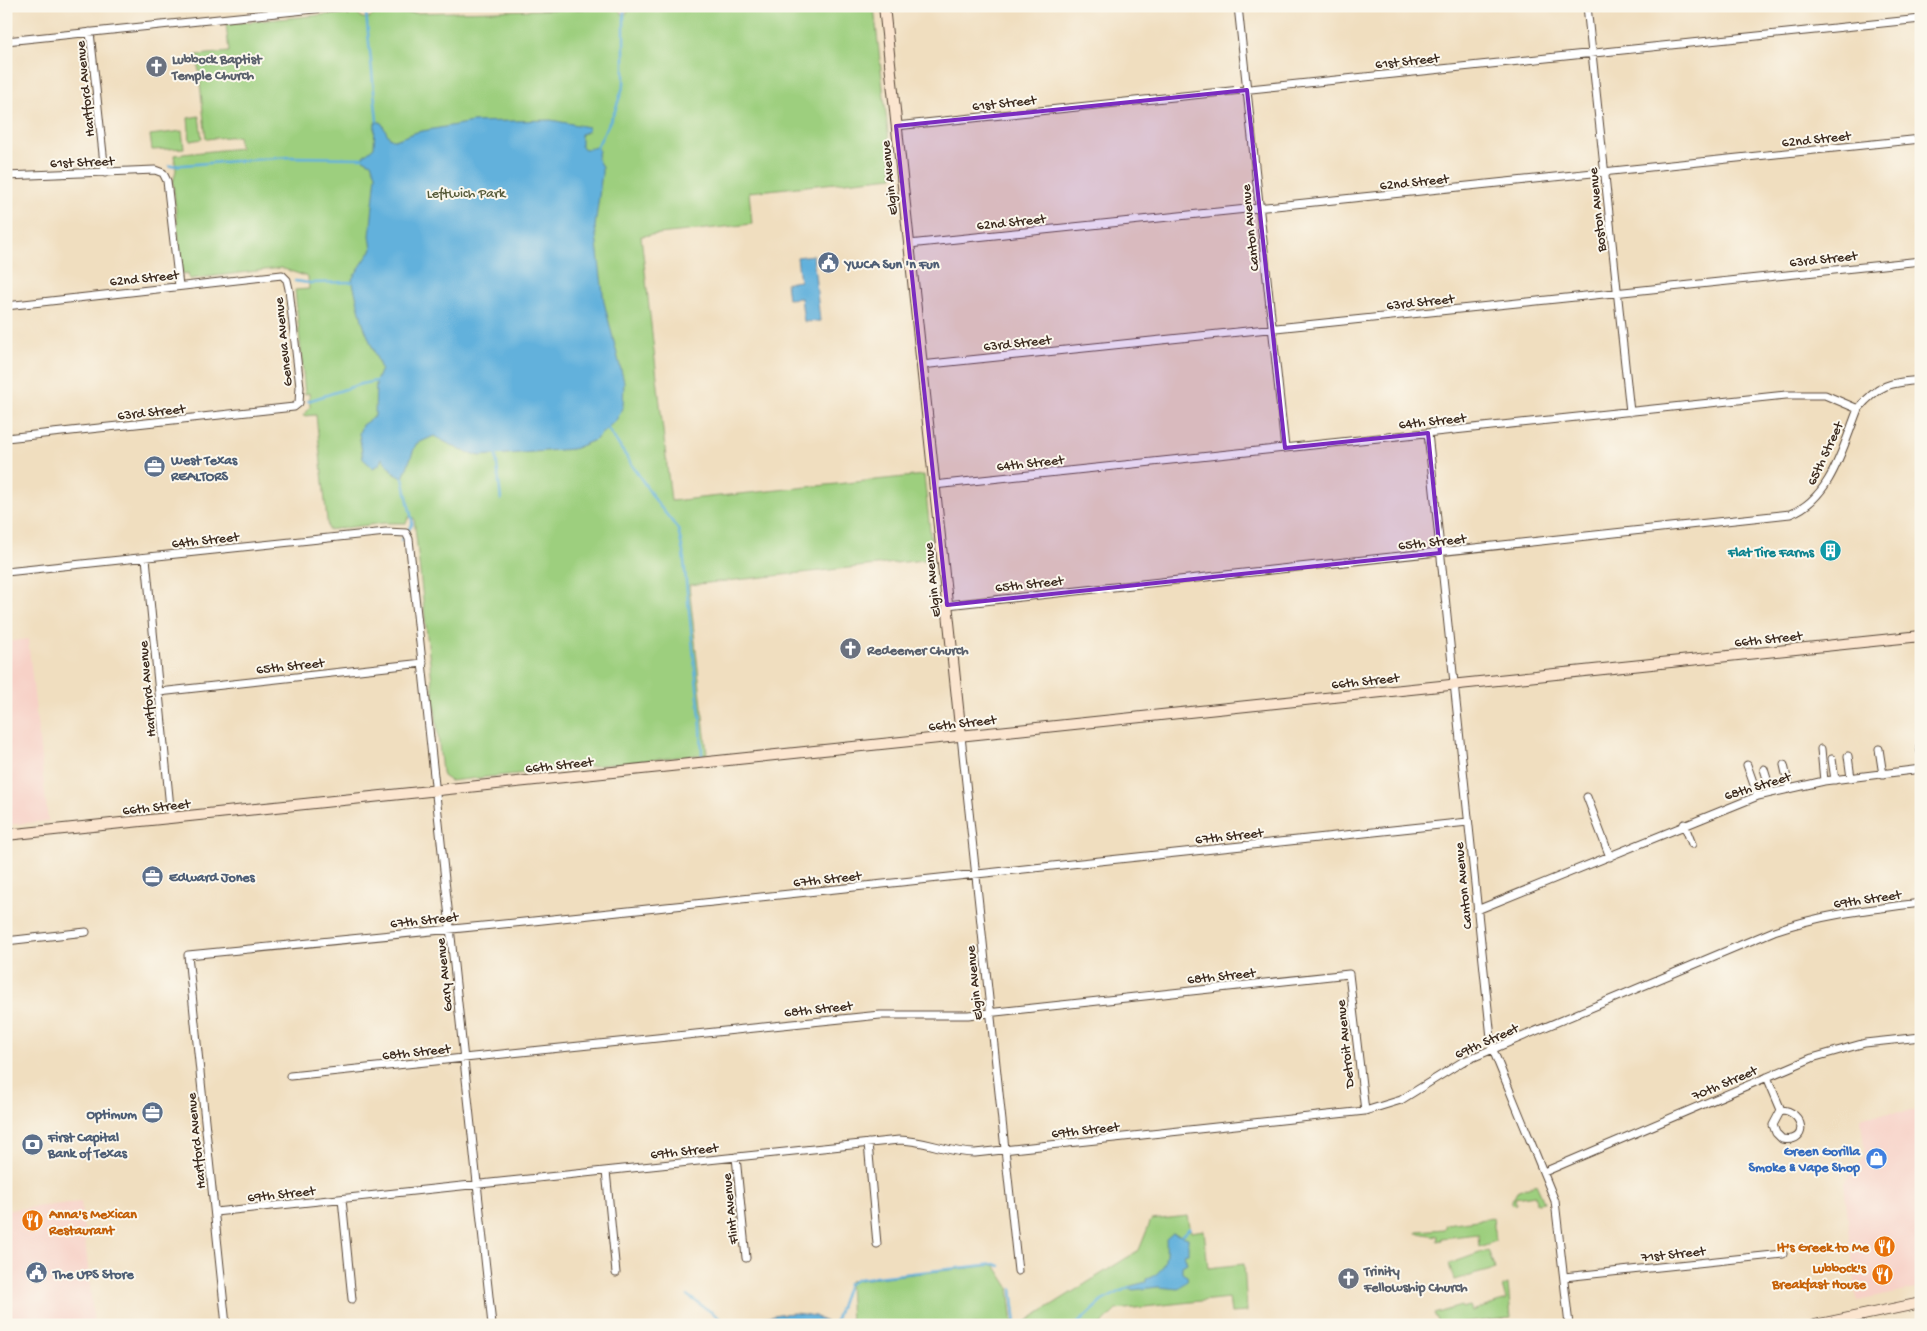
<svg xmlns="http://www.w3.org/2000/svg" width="1927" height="1331" viewBox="0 0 1927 1331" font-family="'Gochi Hand',sans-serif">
  <rect width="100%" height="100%" fill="#fbf7ec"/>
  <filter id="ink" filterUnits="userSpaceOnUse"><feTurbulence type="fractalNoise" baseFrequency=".02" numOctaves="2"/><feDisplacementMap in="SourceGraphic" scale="10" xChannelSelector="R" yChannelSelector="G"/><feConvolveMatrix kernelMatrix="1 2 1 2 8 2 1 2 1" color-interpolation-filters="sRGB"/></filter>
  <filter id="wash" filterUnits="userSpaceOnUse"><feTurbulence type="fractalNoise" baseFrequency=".0096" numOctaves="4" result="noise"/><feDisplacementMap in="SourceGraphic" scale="20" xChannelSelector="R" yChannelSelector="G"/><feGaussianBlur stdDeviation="1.12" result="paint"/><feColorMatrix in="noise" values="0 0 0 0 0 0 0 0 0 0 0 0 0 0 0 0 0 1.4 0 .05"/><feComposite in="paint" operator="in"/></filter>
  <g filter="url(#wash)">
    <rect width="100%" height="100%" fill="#f0debf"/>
    <!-- built -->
    <path fill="#f7d1c7" d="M28,639L48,821L6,825V642Z
      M1921,1110V1288L1857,1301L1844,1183L1865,1155L1861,1119L1864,1116Z
      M81,1202L94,1325H6V1210Z"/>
    <!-- green -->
    <path fill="#9dcf7e" stroke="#6c7c4e" d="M694,6L784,7C789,11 798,10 803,6H868L872,9L874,7L893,177L749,192L752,224L641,236L671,501L924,475L933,559L689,585L707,754L450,781L443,776L442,772L414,518L409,517L406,523H385L328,530L316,415L303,416L310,407L309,393L305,394L295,290L309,289L308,277L281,268L191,279H189L188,273L183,274L182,270L173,183L176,170L174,155L240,148L238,136L206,139L197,55L229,52L226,24L341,13L359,14L362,18H370L374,14L618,8L622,14H626L629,8Z
      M199,116L202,139L190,141L188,118Z
      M182,131L184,148L152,150L150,135Z
      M1536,1184L1544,1202L1536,1203L1535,1195L1515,1198L1516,1204L1512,1205V1200L1517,1191Z
      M1188,1216L1191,1232L1204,1230L1208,1268L1244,1264L1247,1312L1231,1313L1229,1298L1116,1310L1101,1325H1020L1139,1250L1151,1220Z
      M1493,1218L1496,1241L1479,1247L1478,1234L1442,1238V1240L1437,1241L1438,1236L1417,1233L1418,1231L1444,1229L1446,1224Z
      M1488,1250L1495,1269L1454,1280L1449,1264Z
      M995,1265L1009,1287L1013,1325H851L849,1281Z
      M1508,1284L1511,1318L1444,1325L1439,1322L1434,1314L1461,1306L1462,1308L1470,1306L1472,1311L1506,1300L1502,1286Z"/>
    <!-- water -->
    <path fill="#62b1dc" stroke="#4e6e7d" d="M551,120L588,127V131L581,134V146L585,149L597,147L599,151L597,158L602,167V173L595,227L604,302L624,382L623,406L617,419L595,440L573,449L480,456L460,450L434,436L416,444L403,478L395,474L382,458L379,465L373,468L363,459L359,433L362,425L375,416L376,381L381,369L363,324L352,279L372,249L370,236L376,174L371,163L363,159V156L374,147L375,122H381L389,137L395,140L417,132L472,122Z
      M813,255L820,321L804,322L801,298L788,299L786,283L800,281L797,257Z
      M1173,1233L1188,1238V1253L1184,1254L1187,1263L1182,1266V1273L1187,1276L1188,1280L1178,1289L1158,1287L1133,1290L1127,1287L1146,1282V1279C1166,1273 1167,1257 1166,1239Z
      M796,1313L815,1316L831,1325H730L779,1314Z"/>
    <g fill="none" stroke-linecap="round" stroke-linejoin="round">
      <!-- stream -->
      <path stroke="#62b1dc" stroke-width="2.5" d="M366,13L377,121
        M597,147L615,111L624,84V7
        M169,166L290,157L363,158
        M295,281L309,283L352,282
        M308,401L361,384L376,381
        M608,429L658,504L678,529L683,552L701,726L702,755
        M496,455L501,500
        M401,540L412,525V520L403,478
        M1182,1235L1190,1228
        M1012,1289L1016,1325
        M688,1296L730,1325
        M834,1325L848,1284L858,1279L995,1264L1000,1266
        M1076,1325L1102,1301L1129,1287"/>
    </g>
  </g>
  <g filter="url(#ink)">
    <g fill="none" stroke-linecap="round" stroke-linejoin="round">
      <defs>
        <path id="street" d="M1238,6L1285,448
          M1587,6L1630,412
          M90,32L105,173
          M6,41L324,8L357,6
          M896,126L1921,19
          M6,176L155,170L163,173L167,181L179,286
          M909,244L1921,139
          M6,306L282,275L287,280L289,289L300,387L299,403L294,407L6,438
          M921,365L1921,261
          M1428,433L1491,1038L1493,1050L1555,1201L1569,1325
          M934,485L1786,395H1825L1858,409C1879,384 1889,383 1921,380
          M146,558L171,818
          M6,572L386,532L406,533L409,539L492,1325
          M947,605L1790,514C1831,499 1843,446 1858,409
          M159,692L423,663
          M961,736L1018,1271
          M1920,747L1921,752
          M1821,749L1824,781
          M1879,749L1883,775
          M1848,756L1851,778
          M1832,759L1835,780
          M1747,765L1758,796
          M1784,765L1789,787
          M1764,769L1771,792
          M1587,797L1610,857
          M1684,824L1692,844
          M1477,910L1758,796L1824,781L1921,769
          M6,941L86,932
          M290,1076L880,1015H968L1349,974L1365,1111
          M1767,1077L1781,1110C1803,1110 1811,1144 1782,1139L1776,1133L1773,1125L1781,1110
          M868,1143L877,1244
          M736,1157L746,1258
          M606,1171L616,1273
          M1544,1172L1812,1058L1865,1043L1921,1037
          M342,1199L352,1299
          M215,1212L899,1140C925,1140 949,1153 975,1153L1365,1111L1401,1100L1462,1062L1774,931C1822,914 1871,909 1921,903
          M1564,1277L1783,1254
          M226,1325L188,955L524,922L1468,822"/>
        <path id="secondary" d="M884,6L961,736
          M6,835L1921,636
          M1815,1325L1921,1303"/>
      </defs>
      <!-- street casing -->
      <use href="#street" stroke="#564536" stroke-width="9"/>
      <!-- secondary casing -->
      <use href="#secondary" stroke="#564536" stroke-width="12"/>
      <!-- street -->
      <use href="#street" stroke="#fff" stroke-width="7"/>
      <!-- secondary -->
      <use href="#secondary" stroke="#fbe5cf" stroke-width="10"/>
    </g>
  </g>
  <!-- marked area -->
  <path fill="#7b2cbf" fill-opacity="0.2" stroke="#7b2cbf" stroke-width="4" stroke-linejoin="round" d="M1247,90L1285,448L1428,433L1440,553L947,605L896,126Z"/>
  <!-- icons -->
  <defs>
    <symbol id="church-disc" viewBox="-11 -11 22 22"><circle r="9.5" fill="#6b7280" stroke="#fbf7ec"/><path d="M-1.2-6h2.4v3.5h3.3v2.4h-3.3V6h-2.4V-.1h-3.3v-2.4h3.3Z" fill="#fff"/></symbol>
    <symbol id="civic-disc" viewBox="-11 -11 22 22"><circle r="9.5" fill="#5c6f8a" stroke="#fbf7ec"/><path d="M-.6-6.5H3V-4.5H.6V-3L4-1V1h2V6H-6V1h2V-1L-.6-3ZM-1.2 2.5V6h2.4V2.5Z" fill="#fff"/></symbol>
    <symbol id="office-disc" viewBox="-11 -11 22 22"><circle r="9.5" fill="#5c6f8a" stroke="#fbf7ec"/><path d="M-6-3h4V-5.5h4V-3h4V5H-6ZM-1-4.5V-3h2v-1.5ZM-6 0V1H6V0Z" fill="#fff"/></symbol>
    <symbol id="building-disc" viewBox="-11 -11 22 22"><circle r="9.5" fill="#0f9aa8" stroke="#fbf7ec"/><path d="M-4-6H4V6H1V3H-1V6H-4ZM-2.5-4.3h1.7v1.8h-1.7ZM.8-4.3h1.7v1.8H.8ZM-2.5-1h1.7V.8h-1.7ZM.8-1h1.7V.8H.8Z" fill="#fff"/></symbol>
    <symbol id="bank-disc" viewBox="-11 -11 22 22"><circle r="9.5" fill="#5c6f8a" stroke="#fbf7ec"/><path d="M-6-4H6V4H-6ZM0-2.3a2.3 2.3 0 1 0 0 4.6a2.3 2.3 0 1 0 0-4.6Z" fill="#fff"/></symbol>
    <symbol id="shop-disc" viewBox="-11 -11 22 22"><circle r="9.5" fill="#3f7fe0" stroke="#fbf7ec"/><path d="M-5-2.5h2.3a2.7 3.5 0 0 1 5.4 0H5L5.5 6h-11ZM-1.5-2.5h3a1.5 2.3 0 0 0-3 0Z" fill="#fff"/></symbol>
    <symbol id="restaurant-disc" viewBox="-11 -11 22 22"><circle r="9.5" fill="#e8710a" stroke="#fbf7ec"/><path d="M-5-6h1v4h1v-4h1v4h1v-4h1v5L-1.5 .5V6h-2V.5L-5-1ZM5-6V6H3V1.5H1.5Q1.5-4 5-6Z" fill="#fff"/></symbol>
  </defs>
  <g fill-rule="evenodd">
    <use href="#church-disc" x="144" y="54" width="25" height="25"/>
    <use href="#civic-disc" x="816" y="250" width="25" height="25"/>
    <use href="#office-disc" x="142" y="454" width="25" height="25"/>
    <use href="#building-disc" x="1818" y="538" width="25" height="25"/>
    <use href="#church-disc" x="838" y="636" width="25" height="25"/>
    <use href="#office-disc" x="140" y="864" width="25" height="25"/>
    <use href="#office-disc" x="140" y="1100" width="25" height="25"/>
    <use href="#bank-disc" x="20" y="1132" width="25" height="25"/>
    <use href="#shop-disc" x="1864" y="1146" width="25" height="25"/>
    <use href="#restaurant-disc" x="20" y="1208" width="25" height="25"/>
    <use href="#restaurant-disc" x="1872" y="1234" width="25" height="25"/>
    <use href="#civic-disc" x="24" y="1260" width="25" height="25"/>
    <use href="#restaurant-disc" x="1870" y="1262" width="25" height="25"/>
    <use href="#church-disc" x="1336" y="1266" width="25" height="25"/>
  </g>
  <g text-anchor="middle" stroke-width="4" stroke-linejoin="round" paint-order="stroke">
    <!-- worship labels -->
    <g font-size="14" font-weight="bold" fill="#5b616d" stroke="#fbf7ec" text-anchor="start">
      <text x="172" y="63">Lubbock Baptist<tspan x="172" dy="16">Temple Church</tspan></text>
      <text x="867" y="654">Redeemer Church</text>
      <text x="1364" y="1275">Trinity<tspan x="1364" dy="16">Fellowship Church</tspan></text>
    </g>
    <!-- street labels -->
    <g font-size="14" fill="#3b2a1e" stroke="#fbf7ec">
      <text transform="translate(1407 60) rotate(-6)" y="5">61st Street</text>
      <text transform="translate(84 89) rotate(-96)" y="5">Hartford Avenue</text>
      <text transform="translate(1004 102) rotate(-6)" y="5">61st Street</text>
      <text transform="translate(1816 138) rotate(-6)" y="5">62nd Street</text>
      <text transform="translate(82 161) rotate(-2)" y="5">61st Street</text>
      <text transform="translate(888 178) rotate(-96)" y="5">Elgin Avenue</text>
      <text transform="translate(1414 181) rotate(-6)" y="5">62nd Street</text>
      <text transform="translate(1596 210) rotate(-96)" y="5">Boston Avenue</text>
      <text transform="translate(1011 221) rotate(-6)" y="5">62nd Street</text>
      <text transform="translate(1249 228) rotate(-96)" y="5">Canton Avenue</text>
      <text transform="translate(1823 258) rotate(-6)" y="5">63rd Street</text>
      <text transform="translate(144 277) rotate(-6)" y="5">62nd Street</text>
      <text transform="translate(1420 301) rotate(-6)" y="5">63rd Street</text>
      <text transform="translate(282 342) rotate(-96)" y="5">Geneva Avenue</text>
      <text transform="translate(1017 342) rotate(-6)" y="5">63rd Street</text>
      <text transform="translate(151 411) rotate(-6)" y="5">63rd Street</text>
      <text transform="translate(1432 420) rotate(-6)" y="5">64th Street</text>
      <text transform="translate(1824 453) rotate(-65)" y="5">65th Street</text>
      <text transform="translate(1030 462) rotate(-6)" y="5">64th Street</text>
      <text transform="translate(205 539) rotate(-6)" y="5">64th Street</text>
      <text transform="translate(1432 541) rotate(-6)" y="5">65th Street</text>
      <text transform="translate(931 580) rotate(-96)" y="5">Elgin Avenue</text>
      <text transform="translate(1029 583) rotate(-6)" y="5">65th Street</text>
      <text transform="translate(1768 638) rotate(-6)" y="5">66th Street</text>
      <text transform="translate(290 665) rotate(-6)" y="5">65th Street</text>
      <text transform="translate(1365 680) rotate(-6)" y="5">66th Street</text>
      <text transform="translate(146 689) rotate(-95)" y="5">Hartford Avenue</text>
      <text transform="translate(962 722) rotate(-6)" y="5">66th Street</text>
      <text transform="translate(559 764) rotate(-6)" y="5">66th Street</text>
      <text transform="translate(1757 785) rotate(-17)" y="5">68th Street</text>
      <text transform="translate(156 806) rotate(-6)" y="5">66th Street</text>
      <text transform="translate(1229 835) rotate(-6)" y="5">67th Street</text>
      <text transform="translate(827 878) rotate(-6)" y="5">67th Street</text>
      <text transform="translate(1462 886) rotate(-96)" y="5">Canton Avenue</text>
      <text transform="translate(1867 898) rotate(-8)" y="5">69th Street</text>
      <text transform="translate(424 919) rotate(-6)" y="5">67th Street</text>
      <text transform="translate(443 975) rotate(-96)" y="5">Gary Avenue</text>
      <text transform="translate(1221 975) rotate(-6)" y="5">68th Street</text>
      <text transform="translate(973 983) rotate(-96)" y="5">Elgin Avenue</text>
      <text transform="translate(818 1008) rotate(-6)" y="5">68th Street</text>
      <text transform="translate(1486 1040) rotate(-24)" y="5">69th Street</text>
      <text transform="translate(1344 1044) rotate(-96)" y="5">Detroit Avenue</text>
      <text transform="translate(416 1051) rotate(-6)" y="5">68th Street</text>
      <text transform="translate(1724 1082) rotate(-23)" y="5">70th Street</text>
      <text transform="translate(1085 1129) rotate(-6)" y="5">69th Street</text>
      <text transform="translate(195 1141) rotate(-96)" y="5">Hartford Avenue</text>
      <text transform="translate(684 1150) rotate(-6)" y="5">69th Street</text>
      <text transform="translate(281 1193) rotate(-6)" y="5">69th Street</text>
      <text transform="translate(729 1209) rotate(-96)" y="5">Flint Avenue</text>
      <text transform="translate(1673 1253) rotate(-6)" y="5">71st Street</text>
    </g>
    <!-- park labels -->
    <g font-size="14" fill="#585c3b" stroke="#fbf7ec">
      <text x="466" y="197">Leftwich Park</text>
    </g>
    <!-- service labels -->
    <g font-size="14" font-weight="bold" fill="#4e5e75" stroke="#fbf7ec" text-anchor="start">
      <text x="845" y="268">YWCA Sun 'n Fun</text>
      <text x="171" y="464">West Texas<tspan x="171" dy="16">REALTORS</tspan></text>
      <text x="169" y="881">Edward Jones</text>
      <text x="137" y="1118" text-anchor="end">Optimum</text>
      <text x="48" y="1141">First Capital<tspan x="48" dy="16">Bank of Texas</tspan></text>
      <text x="53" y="1278">The UPS Store</text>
    </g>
    <!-- culture labels -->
    <g font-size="14" font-weight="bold" fill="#0d838f" stroke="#fbf7ec" text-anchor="end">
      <text x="1814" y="556">Flat Tire Farms</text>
    </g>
    <!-- shop labels -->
    <g font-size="14" font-weight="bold" fill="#366cbe" stroke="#fbf7ec" text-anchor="end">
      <text x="1860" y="1155">Green Gorilla<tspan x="1860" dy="16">Smoke &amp; Vape Shop</tspan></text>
    </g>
    <!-- food labels -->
    <g font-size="14" font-weight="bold" fill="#c56008" stroke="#fbf7ec" text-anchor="end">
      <text x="49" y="1218" text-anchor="start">Anna's Mexican<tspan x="49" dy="16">Restaurant</tspan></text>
      <text x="1869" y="1251">It's Greek to Me</text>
      <text x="1866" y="1272">Lubbock's<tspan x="1866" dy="16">Breakfast House</tspan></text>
    </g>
  </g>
  <!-- margin -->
  <rect width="1927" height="1331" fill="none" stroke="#fbf7ec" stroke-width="25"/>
</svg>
